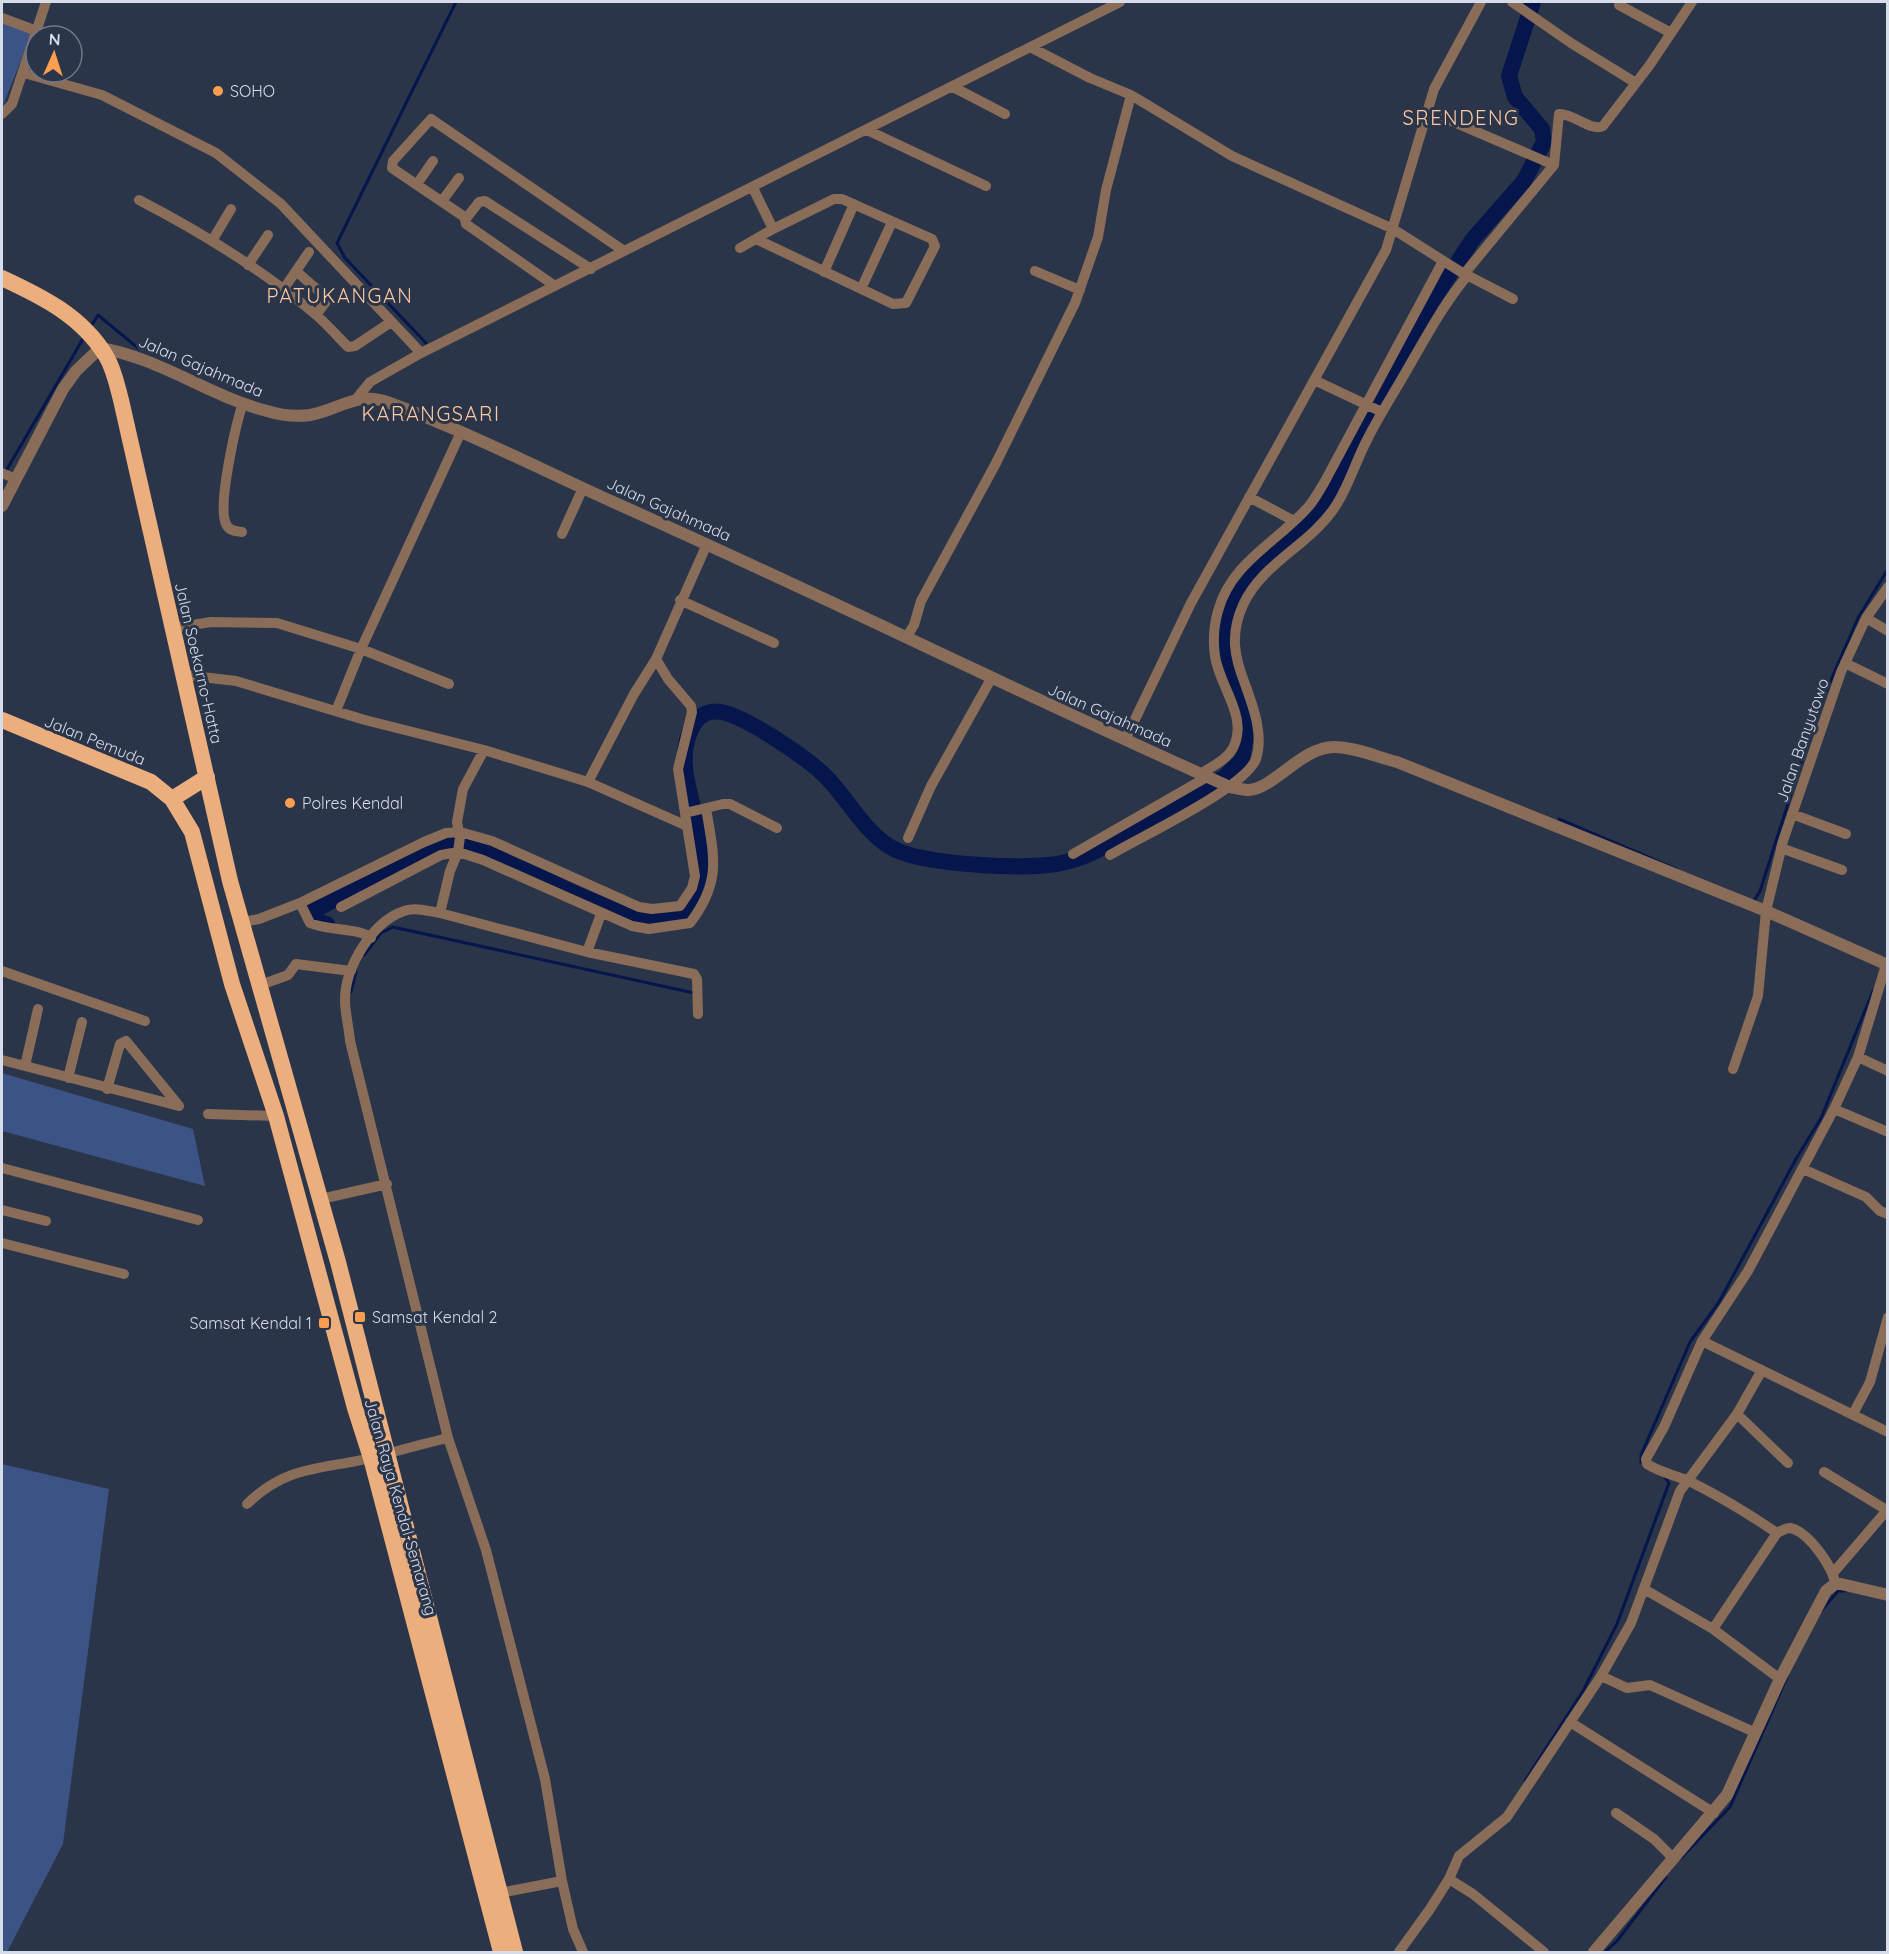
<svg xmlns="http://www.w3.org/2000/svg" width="1889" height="1954" viewBox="0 0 1889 1954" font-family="Quicksand,sans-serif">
  <rect width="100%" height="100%" fill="#2b3549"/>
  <!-- green -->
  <path fill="#3c5386" d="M2,21L32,33L2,108Z
    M2,1073L193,1129L205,1186L2,1131Z
    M2,1464L109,1489L63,1844L7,1952H2Z"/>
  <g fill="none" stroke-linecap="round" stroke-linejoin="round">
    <!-- stream -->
    <path stroke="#05164d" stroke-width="3" d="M91,326L98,315L138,348
      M426,343L345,258L337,243L456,2
      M6,471L84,337
      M1559,819L1676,869
      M1754,901L1760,891L1818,710L1858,618L1888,569
      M364,955L381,933L393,927L694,993
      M351,992L356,972
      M1641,1462V1455L1690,1342L1719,1302L1796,1159L1821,1118L1873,991
      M1822,1610L1838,1591H1845
      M1525,1781L1583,1691L1617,1624L1669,1483L1664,1476
      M1681,1858L1730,1807L1787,1677
      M1605,1952L1617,1941L1666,1877"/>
    <!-- river -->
    <path stroke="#05164d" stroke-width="16" d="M327,924L315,921L310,913C340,897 425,844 453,843C474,843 495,855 514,864C555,883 645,936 689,913C696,894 704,878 703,857C702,815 669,764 694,724C700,714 710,710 721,712C745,716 802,755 821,772C847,795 864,835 896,850C929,865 1032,871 1066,862C1095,855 1122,836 1147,821C1174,806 1201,793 1226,776L1242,758L1246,736L1244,714L1225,657V623L1234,597L1252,570L1300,530L1330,498L1357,437L1432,301L1473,239L1524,181L1544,142L1542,129L1515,97L1509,76L1533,2"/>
    <!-- minor -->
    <path stroke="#896d58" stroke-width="10" d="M1512,2L1571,43L1636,83
      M1619,5L1671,33
      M2,18L37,31
      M1032,48L1090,78L1131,95L1232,156L1393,229L1461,272L1513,299
      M24,73L102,95L216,153L281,204L421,353
      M953,87L1005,114
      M1428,111L1554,165
      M2,114L12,104L46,2
      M867,130L986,186
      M417,184L433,161
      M753,188L773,229L834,199H842L932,239L935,246L906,303L893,304L756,239
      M139,200C201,232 261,269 315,314C327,324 337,336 348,347L355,346L391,322
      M442,201L459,178
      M466,218L392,168L393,161L431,119L624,251
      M212,241L231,209
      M740,248L773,229
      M248,265L268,235
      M1035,271L1080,290
      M297,272L328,299L316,315
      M824,272L854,204
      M1464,274L1554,165L1559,114C1573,113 1591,132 1603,126L1649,66L1692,2
      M555,286L466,224L465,220L479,202L485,201L591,269
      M861,289L892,222
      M283,290L309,252
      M1314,380L1382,412
      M357,398L370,382L421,353L1120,2
      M2,473L16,479
      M1249,497L1294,521
      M242,532C236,531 229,531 226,524C217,506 236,424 243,403
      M562,534L583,488
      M680,600L774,643
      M1866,618L1888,631
      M173,628L211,622L277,623L361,649L449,684
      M906,638L914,625L921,601L995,465L1075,303L1098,237L1106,190L1131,95
      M1845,663L1888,684
      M185,675L236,681L365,720L484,750L588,782L687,826
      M336,711L361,649L461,432
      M1125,740L1191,603L1386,250L1434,89L1481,2
      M1201,774C1212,766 1227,760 1233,748C1249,717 1219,686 1215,656C1213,642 1214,625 1218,611C1231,562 1278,542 1309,506C1315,499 1319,491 1324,483L1443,261
      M588,782L634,694L656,659
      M685,813L723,804H730L777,828
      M1792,814L1846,834
      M908,838L931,786L991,679
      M1781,848L1842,870
      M1073,854L1207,777
      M1110,855C1140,837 1245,788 1256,759C1264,735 1253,706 1245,684C1234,656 1230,634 1243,605C1263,562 1309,546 1335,507C1349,486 1356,460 1368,438C1379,416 1392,396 1404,375C1424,341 1442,306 1467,276
      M300,903L310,923C327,931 357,927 371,938
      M341,907L441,855L458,852L483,860L632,926L649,929L690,923C722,881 714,857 706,808
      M440,913L450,871L458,852L460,837L457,822L463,789L484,750
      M248,921L259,919L300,903L424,842L446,833L460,832L492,841L639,907L652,909L680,906L692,888L695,876L678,769L692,712L691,706L668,679L656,659L707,544
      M587,952L601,914
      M2,971L145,1021
      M266,983L288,975L296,964L351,971
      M1858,1057L1888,1071
      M2,1060L179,1106
      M25,1066L38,1009
      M1733,1069L1758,996L1766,911L1783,841L1841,672L1866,618L1888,587
      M68,1078L82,1022
      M107,1089L120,1044L126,1041L179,1106
      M1834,1109L1888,1132
      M208,1114L276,1116
      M2,1168L198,1220
      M1803,1169L1866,1197L1880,1211L1888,1214
      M321,1199L387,1184
      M2,1210L46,1221
      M2,1243L124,1274
      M1702,1341L1888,1432
      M1737,1414L1788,1463
      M1853,1414L1870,1382L1888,1317
      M1824,1472L1885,1509
      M247,1504C287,1465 320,1470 371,1458C397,1451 422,1444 448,1438
      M1777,1533C1749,1514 1721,1497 1691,1482C1676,1475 1661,1473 1647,1464L1646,1459L1664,1427L1702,1341L1748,1271L1834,1109L1858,1057L1886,965
      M1834,1572L1888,1509
      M1644,1589L1713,1629L1780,1679
      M1713,1629L1777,1533C1781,1531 1785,1528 1790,1528C1808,1531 1834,1568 1835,1584
      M1601,1676L1627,1688L1650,1685L1754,1732
      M1570,1722L1714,1813
      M1616,1813L1654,1839L1674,1859
      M1449,1879L1473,1894L1544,1952
      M500,1893L562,1881
      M583,1952L573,1929L562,1881L545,1779L486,1550L448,1438L350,1041C349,1028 345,1013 345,1000C345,967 372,922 404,911C416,907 428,911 440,913L587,952L694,974L697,979L698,1014
      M1399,1952L1430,1909L1449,1879L1459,1856L1507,1817L1601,1676L1631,1623L1680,1491L1737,1414L1762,1370"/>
    <!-- tertiary -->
    <path stroke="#896d58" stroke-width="12" d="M2,506L63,389L76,371L100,348C160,358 209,396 267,411C280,415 296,417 310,415C338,410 357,391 387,402C464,430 538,468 613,502C820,594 1023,695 1230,787C1236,788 1243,790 1249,790C1273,789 1302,747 1334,747C1354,747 1377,757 1397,762L1766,911L1888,965
      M1594,1952L1727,1795L1780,1679L1826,1591L1835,1584H1841L1888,1595"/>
    <!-- trunk -->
    <path stroke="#ecae7d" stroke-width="16" d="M2,278C41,296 82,316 106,356C114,369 117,385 121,400L230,881L338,1262L515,1952
      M2,720L151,782L172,799L192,832L232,984L276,1116L355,1408L371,1458L501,1952
      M172,799L207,777"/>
  </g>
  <!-- markers -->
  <g fill="#fb9e50" stroke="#2b3549" stroke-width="2">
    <circle cx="218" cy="91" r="6"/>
    <circle cx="290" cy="803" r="6"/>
    <rect x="354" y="1311" width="12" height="12" rx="3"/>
    <rect x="318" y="1317" width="12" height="12" rx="3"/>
  </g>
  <g text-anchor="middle" stroke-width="6" stroke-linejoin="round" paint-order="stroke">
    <!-- poi labels -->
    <g font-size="16" fill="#d6dce9" stroke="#2b3549" text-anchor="start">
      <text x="230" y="97">SOHO</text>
      <text x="302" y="809">Polres Kendal</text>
      <text x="372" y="1323">Samsat Kendal 2</text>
      <text x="312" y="1329" text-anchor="end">Samsat Kendal 1</text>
    </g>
    <!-- street labels -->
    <g font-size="16" fill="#d6dce9" stroke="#2b3549">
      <text transform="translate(201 366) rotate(23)" y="6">Jalan Gajahmada</text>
      <text transform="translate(669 509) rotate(24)" y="6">Jalan Gajahmada</text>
      <text transform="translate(199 663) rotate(77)" y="6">Jalan Soekarno-Hatta</text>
      <text transform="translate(1110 715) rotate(24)" y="6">Jalan Gajahmada</text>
      <text transform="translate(95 740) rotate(22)" y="6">Jalan Pemuda</text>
      <text transform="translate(1802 740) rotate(-71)" y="6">Jalan Banyutowo</text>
      <text transform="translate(401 1507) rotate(74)" y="6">Jalan Raya Kendal-Semarang</text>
    </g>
    <!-- quarter labels -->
    <g font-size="20" letter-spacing="1.5" fill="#fec9a2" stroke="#2b3549">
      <text x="1461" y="125">SRENDENG</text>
      <text x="340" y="303">PATUKANGAN</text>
      <text x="431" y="421">KARANGSARI</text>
    </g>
  </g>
  <!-- border -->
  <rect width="1889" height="1954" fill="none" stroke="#d6dce9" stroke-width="6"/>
  <!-- north arrow -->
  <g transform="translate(54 54) rotate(3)"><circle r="28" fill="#2b3549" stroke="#6f7889" stroke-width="1.5"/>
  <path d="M0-4.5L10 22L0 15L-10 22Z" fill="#fb9e50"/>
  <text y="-9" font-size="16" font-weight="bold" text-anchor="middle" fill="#d6dce9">N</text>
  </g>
</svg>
